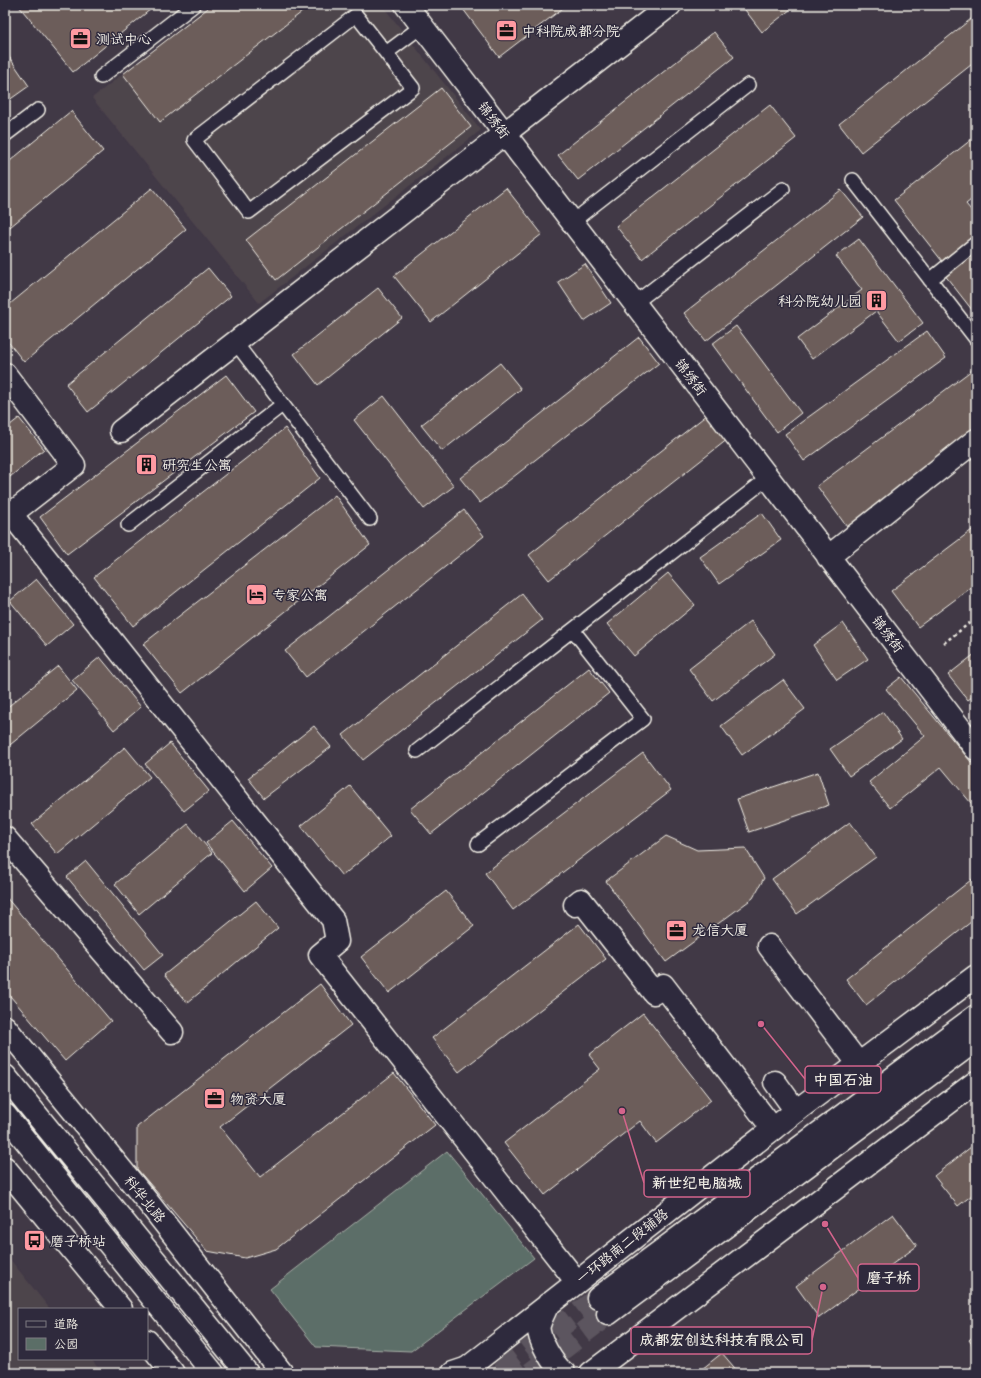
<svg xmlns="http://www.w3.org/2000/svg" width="981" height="1378" viewBox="0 0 981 1378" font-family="Kalam,'LXGW WenKai TC',sans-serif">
  <rect width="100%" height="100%" fill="#413946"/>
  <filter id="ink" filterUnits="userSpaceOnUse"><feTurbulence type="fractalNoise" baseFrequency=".025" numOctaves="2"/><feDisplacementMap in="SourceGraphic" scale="8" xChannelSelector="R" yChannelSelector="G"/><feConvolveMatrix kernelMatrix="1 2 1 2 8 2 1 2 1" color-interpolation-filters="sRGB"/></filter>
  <g filter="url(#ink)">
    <!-- built -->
    <path fill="#4e444c" d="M210,5H382L481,130L259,303L92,98Z
      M5,1253L50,1309H19V1359H91L102,1373H5Z"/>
    <!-- green -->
    <path fill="#5b6e67" stroke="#a8b0a8" d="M447,1151L534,1258L411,1351L316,1347L270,1289Z"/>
    <!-- building -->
    <path fill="#6c5d5a" stroke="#f4f1e8" d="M18,5H156L73,72Z
      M212,5H311L160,122L123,74Z
      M460,5H567L499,57Z
      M743,5H796L762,32L742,6Z
      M976,15V61L861,152L839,124Z
      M714,32L734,57L578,180L558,155Z
      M5,51L29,86L5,103Z
      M441,88L471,127L276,280L246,240Z
      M770,105L796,138L642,259L616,226Z
      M71,111L103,151L5,231V165Z
      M976,136V196L966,204L976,216V234L942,261L894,200Z
      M152,188L186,229L24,362L5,338V308Z
      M506,188L542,234L431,322L394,276Z
      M841,190L863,217L706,341L684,313Z
      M859,239L923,323L899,341L876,311L812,359L797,339L862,290L836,256Z
      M976,249V315L944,274Z
      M585,264L611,303L584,321L558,282Z
      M208,268L231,296L88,412L66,384Z
      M378,288L402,318L318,385L294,354Z
      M736,326L801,413L777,432L712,344Z
      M927,331L946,358L804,461L785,434Z
      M639,337L659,363L480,503L460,478Z
      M500,363L521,389L442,451L421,425Z
      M976,367V430L847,527L817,486Z
      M226,375L254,412L67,554L40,517Z
      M384,396L454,486L424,509L354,420Z
      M708,414L728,439L549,580L529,555Z
      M19,418L44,449L5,481V429Z
      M285,428L320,478L133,626L94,577Z
      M335,495L370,545L182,693L143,644Z
      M464,510L484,536L306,677L285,651Z
      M762,513L781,540L719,584L700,557Z
      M976,527V584L918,627L891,591Z
      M668,573L695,605L634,656L607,624Z
      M36,579L73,624L47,646L10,601Z
      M522,594L542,620L363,760L343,735Z
      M751,621L775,654L713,701L689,669Z
      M843,623L868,659L837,680L813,645Z
      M976,653V694L968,700L948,675Z
      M100,657L141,707L114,730L72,680Z
      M58,666L77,690L5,749V709Z
      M589,668L609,693L431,834L410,809Z
      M901,677L976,768V809L941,767L890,808L869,782L925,736L886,689Z
      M783,680L805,709L742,755L721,726Z
      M883,712L902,739L849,776L830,749Z
      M314,726L331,747L264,798L248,778Z
      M170,743L209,791L184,811L145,764Z
      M125,747L150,777L57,854L32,824Z
      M643,753L671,790L513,910L485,873Z
      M818,772L829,805L749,832L737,799Z
      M350,786L391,836L342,876L301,826Z
      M233,821L272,868L245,891L206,843Z
      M850,822L876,857L797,914L772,879Z
      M188,824L212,853L139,914L115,884Z
      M666,836L697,850L745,848L764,878L753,898L666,962L606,881Z
      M86,861L163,955L144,970L67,877Z
      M976,876V918L866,1005L846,979Z
      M446,891L474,926L389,993L361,957Z
      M5,896L111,1021L65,1061L5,990Z
      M256,901L278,928L187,1003L164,975Z
      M579,924L606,959L459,1072L432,1038Z
      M320,984L351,1025L220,1127L260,1177L394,1073L435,1125L276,1249L245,1258L207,1251L137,1169V1127Z
      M643,1013L711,1100L656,1143L640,1121L545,1195L504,1143L600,1069L589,1055Z
      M976,1143V1192L958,1206L934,1176Z
      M893,1214L917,1246L819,1318L796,1286Z
      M976,1334V1350L969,1340Z
      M722,1353L739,1373H697Z"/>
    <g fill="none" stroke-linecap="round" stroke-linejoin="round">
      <!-- primary-tunnel -->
      <path stroke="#5c555e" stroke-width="22" stroke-dasharray="22 11" stroke-linecap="butt" d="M501,1373L512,1363L598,1298
        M531,1373L608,1314"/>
      <defs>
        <path id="lane" d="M386,53L413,88L249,212L194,140L356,15L386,53L422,26
          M101,77L194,5
          M5,135L38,110
          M853,180L976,339
          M572,222L748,85
          M930,280L976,243
          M635,303L783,189
          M235,342L370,519
          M128,525L282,405
          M417,751L768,478
          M478,844L643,719L573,630"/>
        <path id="street" d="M406,5L976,749
          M5,374L74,465L11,514L333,920L337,941L320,955L577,1282
          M121,431L670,5
          M828,557L976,440
          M5,838L172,1032
          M575,905L581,900L654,993L663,985L773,1129
          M769,946L858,1063
          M775,1082L796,1111"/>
        <path id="secondary" d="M548,1304C545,1311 541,1318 539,1325C536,1337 554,1366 564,1373
          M461,1373L796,1111L976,976
          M591,1373L976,1082"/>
        <path id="primary" d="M5,1027L147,1201L282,1373
          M5,1076L247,1373
          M5,1115L213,1373
          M5,1168L121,1309
          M598,1298L976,1016
          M608,1314L976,1040
          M147,1341L173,1373
          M453,1373L465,1369"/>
      </defs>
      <!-- lane casing -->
      <use href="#lane" stroke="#f4f1e8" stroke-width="16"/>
      <!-- street casing -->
      <use href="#street" stroke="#f4f1e8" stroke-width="25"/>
      <!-- secondary casing -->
      <use href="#secondary" stroke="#f4f1e8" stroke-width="25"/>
      <!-- primary casing -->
      <use href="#primary" stroke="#f4f1e8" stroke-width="25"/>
      <!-- path -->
      <path stroke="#f4f1e8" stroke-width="2.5" stroke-dasharray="3 3" stroke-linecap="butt" d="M944,643L976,618"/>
      <!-- lane -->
      <use href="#lane" stroke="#2f2a3d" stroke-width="13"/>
      <!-- street -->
      <use href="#street" stroke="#2f2a3d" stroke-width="22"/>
      <!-- secondary -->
      <use href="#secondary" stroke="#2f2a3d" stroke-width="22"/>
      <!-- primary -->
      <use href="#primary" stroke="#2f2a3d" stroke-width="22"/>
    </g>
  </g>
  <!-- icons -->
  <defs>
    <symbol id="office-square" viewBox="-11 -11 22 22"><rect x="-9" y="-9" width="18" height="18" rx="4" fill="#ff9aa2" stroke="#2f2a3d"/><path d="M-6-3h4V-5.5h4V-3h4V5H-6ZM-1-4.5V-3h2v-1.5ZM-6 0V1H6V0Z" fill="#111"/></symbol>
    <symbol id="building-square" viewBox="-11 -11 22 22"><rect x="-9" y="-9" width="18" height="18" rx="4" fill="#ff9aa2" stroke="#2f2a3d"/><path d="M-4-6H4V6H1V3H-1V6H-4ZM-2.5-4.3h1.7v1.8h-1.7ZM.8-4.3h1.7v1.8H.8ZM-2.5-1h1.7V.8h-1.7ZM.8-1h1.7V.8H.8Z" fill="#111"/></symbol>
    <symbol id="hotel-square" viewBox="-11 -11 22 22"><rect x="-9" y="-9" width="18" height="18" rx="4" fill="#ff9aa2" stroke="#2f2a3d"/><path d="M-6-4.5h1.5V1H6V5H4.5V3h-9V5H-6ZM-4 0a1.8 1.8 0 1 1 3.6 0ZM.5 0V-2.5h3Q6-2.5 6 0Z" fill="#111"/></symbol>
    <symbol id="bus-square" viewBox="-11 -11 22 22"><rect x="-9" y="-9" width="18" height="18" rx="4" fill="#ff9aa2" stroke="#2f2a3d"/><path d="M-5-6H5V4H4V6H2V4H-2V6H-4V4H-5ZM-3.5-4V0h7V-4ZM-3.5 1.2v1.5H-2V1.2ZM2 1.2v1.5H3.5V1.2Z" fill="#111"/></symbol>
  </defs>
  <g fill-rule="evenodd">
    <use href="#office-square" x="494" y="18" width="25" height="25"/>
    <use href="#office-square" x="68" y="26" width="25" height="25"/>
    <use href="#building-square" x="864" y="288" width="25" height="25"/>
    <use href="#building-square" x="134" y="452" width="25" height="25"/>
    <use href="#hotel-square" x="244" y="582" width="25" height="25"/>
    <use href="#office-square" x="664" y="918" width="25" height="25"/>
    <use href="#office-square" x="202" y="1086" width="25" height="25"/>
    <use href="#bus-square" x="22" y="1228" width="25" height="25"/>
  </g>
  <g text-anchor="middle" stroke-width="3" stroke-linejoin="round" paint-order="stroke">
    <!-- poi labels -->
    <g font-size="14" fill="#f4f1e8" stroke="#2f2a3d" text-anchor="start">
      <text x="522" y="36">中科院成都分院</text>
      <text x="96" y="44">测试中心</text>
      <text x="862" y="306" text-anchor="end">科分院幼儿园</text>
      <text x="162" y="470">研究生公寓</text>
      <text x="272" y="600">专家公寓</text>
      <text x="692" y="935">龙信大厦</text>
      <text x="230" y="1104">物资大厦</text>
      <text x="50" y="1246">磨子桥站</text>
    </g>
    <!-- street labels -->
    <g font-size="14" fill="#f4f1e8" stroke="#2f2a3d">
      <text transform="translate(494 120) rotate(53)" y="5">锦绣街</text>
      <text transform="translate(691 377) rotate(53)" y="5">锦绣街</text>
      <text transform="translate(888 634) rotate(53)" y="5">锦绣街</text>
      <text transform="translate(145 1199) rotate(51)" y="5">科华北路</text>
      <text transform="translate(622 1246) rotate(-38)" y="5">一环路南二段辅路</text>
    </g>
  </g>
  <!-- callouts -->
  <path fill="none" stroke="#d4648c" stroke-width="1.5" d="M761 1024L805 1079M622 1111L644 1183M825 1224L858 1278M823 1287L812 1340"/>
  <g fill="#d4648c" stroke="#2f2a3d" stroke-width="1.5">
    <circle cx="761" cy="1024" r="4"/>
    <circle cx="622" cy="1111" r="4"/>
    <circle cx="825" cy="1224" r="4"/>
    <circle cx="823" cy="1287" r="4"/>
  </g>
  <g fill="#2f2a3d" stroke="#d4648c" stroke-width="1.5">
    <rect x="805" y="1066" width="76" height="27" rx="4"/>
    <rect x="644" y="1170" width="106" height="27" rx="4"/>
    <rect x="858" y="1264" width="61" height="27" rx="4"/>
    <rect x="631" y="1327" width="181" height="27" rx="4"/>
  </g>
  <g font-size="15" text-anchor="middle" font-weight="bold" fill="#f4f1e8">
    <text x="843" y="1085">中国石油</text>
    <text x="697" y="1188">新世纪电脑城</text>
    <text x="889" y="1283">磨子桥</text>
    <text x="722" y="1345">成都宏创达科技有限公司</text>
  </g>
  <!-- margin -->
  <rect width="981" height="1378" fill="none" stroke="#2f2a3d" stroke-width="20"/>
  <rect x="10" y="10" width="961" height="1358" fill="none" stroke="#f4f1e8" stroke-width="1.5" filter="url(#ink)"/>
  <!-- legend -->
  <rect x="18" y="1308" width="130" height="52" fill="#2f2a3d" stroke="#7e7a81"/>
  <rect x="26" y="1321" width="20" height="6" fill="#2f2a3d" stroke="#7e7a81"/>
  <text x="54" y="1328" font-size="12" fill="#f4f1e8">道路</text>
  <rect x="26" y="1338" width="20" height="12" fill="#5b6e67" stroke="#7e7a81"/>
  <text x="54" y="1348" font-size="12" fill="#f4f1e8">公园</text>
</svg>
